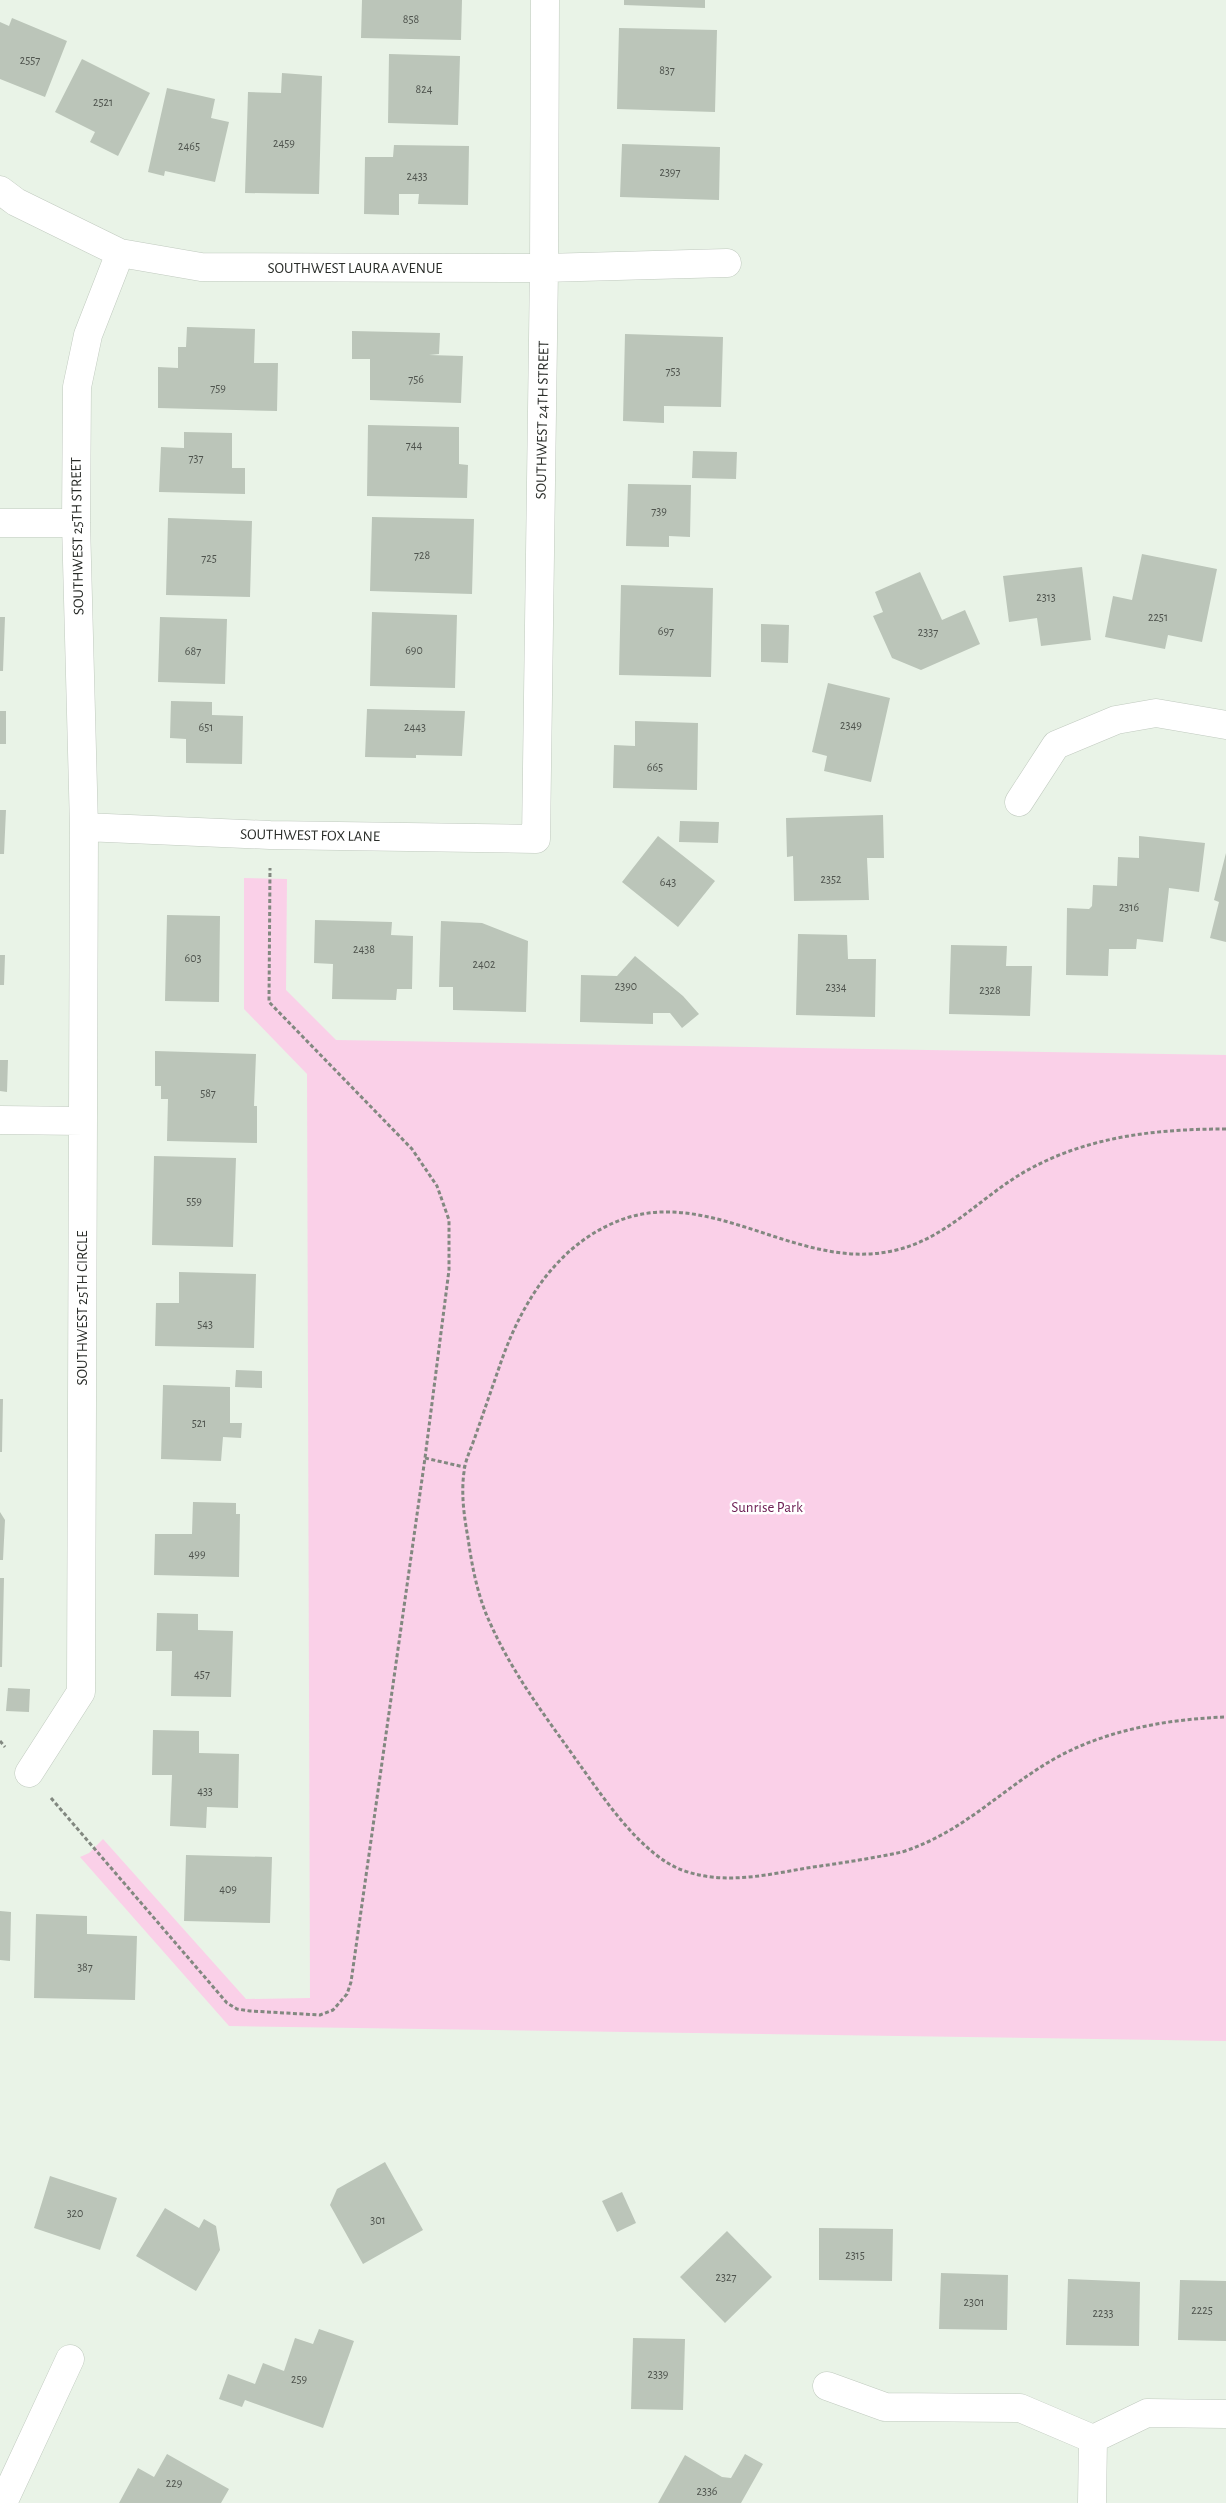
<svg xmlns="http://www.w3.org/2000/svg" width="1226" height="2503" viewBox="0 0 1226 2503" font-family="'Alegreya Sans',sans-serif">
  <rect width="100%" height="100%" fill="#e9f3e7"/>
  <!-- green -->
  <path fill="#fad0e8" d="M244,878L287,879L286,990L336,1040L1226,1055V2041L229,2026L80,1857L89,1853L103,1839L246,1999L310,1998L307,1074L244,1009Z"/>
  <!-- building -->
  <path fill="#bbc5b9" d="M362,0H462L461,40L361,38Z
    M624,0H705V8L624,5Z
    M12,18L67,41L45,97L0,79V22L9,26Z
    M619,28L717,30L715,112L617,109Z
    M389,54L460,56L458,125L388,123Z
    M82,59L150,93L118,156L90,142L95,132L55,112Z
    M282,73L322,76L319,194L245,193L248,92L281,93Z
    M167,88L215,99L211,118L229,122L215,182L165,171L164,176L148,172Z
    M622,144L720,147L719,200L620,197Z
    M394,145L469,146L468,205L418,204L419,194H399V215L364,214L365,157H393Z
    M187,327L255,329L254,363H278L277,411L158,408V367L178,368V347H186Z
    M352,331L440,333L439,354L429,355L463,356L461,403L370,400V359H352Z
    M625,334L723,337L721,407L664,406V423L623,421Z
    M368,425L459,427V464L468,465L467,498L367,496Z
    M184,432L232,433V468H245V494L159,492L161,447L184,448Z
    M693,451L737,452L736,479L692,478Z
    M628,484L691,485L690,537L669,536V547L626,546Z
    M372,517L474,519L472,594L370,591Z
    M168,518L252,521L250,597L166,595Z
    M1142,554L1217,569L1202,642L1168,635L1165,649L1105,637L1113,596L1132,600Z
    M1082,567L1091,640L1041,646L1037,618L1009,622L1003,576Z
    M920,572L942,620L965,610L980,644L921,670L892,658L873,616L883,612L875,592Z
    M621,585L713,588L711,677L619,675Z
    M372,612L457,615L455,688L370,686Z
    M0,617H5L3,671H0Z
    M160,617L227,619L225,684L158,682Z
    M761,624L789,625L788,663L761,662Z
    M828,683L890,698L871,782L824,771L827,756L812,752Z
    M171,701L212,702V715L243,716L242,764L186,763V739L170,738Z
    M367,709L465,711L462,756L416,755V758L365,757Z
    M0,711H6V744H0Z
    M635,721L698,723L697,790L613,788L614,745L635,746Z
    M0,810H6L4,854H0Z
    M883,815L884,858H867L869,900L794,901L793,856L787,857L786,818Z
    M680,821L719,822L718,843L679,842Z
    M658,836L715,881L678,927L622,882Z
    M1139,836L1205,843L1199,892L1169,888L1163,942L1137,939L1136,949H1109L1108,976L1066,975L1067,908L1089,909L1092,906L1093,885L1117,886L1118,857L1139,858Z
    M1226,853V942L1210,938L1219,902L1214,900Z
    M167,915L220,916L219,1002L165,1001Z
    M315,920L392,922L391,935L413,936L412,989H397L396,1000L332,999L333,964L314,963Z
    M441,921L482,923L528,941L526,1012L453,1010V987H439Z
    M798,934L847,935L848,959H876L875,1017L796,1015Z
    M951,945L1007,946L1006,966H1032L1030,1016L949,1014Z
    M0,955H5L4,985H0Z
    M635,956L683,996L699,1014L682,1028L670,1013H653V1024L580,1022L581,975L617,976Z
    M155,1051L256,1054L254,1106H257V1143L167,1141L168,1099H161V1086H155Z
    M0,1060H8L7,1092L0,1091Z
    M154,1156L236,1158L233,1247L152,1245Z
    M179,1272L256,1274L254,1348L155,1346L156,1303H179Z
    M236,1370L262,1371V1388L235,1387Z
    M163,1385L230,1387V1423H242L241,1438L223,1437L221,1461L161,1459Z
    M0,1399H3L2,1452H0Z
    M193,1502L236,1503V1514H240L239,1577L154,1575L155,1534H192Z
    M0,1512L5,1520L3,1560H0Z
    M0,1578H4L2,1667H0Z
    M157,1613L198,1614V1630L233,1631L231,1697L171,1696L172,1651H156Z
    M8,1688L30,1689L29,1712L6,1711Z
    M153,1730L199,1731V1753L239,1754L238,1808L207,1807L206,1828L170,1826L172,1775H152Z
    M186,1855L272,1857L270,1923L184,1921Z
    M0,1911L11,1912L10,1961L0,1960Z
    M36,1914L87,1916V1934L137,1936L135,2000L34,1998Z
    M385,2162L423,2230L363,2264L330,2205L337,2189Z
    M50,2176L117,2198L100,2250L34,2228Z
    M622,2192L636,2223L617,2232L602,2201Z
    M165,2208L199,2228L204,2219L216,2226L220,2250L196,2291L136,2256Z
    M819,2228L893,2229L892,2281L819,2280Z
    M727,2231L772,2277L725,2323L680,2277Z
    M941,2273L1008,2275L1007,2330L939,2329Z
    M1068,2279L1140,2282L1139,2346L1066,2345Z
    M1180,2280L1226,2281V2341L1178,2340Z
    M319,2329L354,2341L323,2428L245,2400L242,2407L219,2399L228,2374L255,2384L263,2363L284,2371L295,2338L313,2344Z
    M633,2338L685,2339L683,2410L631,2409Z
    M167,2454L229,2489L221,2503H119L138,2468L154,2477Z
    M745,2454L763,2464L741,2503H658L685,2455L722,2477L731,2478Z"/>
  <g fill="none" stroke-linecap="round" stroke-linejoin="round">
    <defs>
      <path id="street" d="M0,190L16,202L120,253L201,267L544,268L727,263
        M0,523H76
        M1019,802L1056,745L1116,720L1156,713L1226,725
        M84,827L270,835L536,839L544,268L545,0
        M0,1120L83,1121
        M29,1773L81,1692L84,827L76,523L77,387L88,335L120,253
        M827,2386L885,2407L1020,2408L1093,2439L1147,2413L1226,2414
        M3,2503L70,2359
        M1092,2503L1093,2439"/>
    </defs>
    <!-- street casing -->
    <use href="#street" stroke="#c0cabf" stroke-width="29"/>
    <!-- path -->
    <path stroke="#828880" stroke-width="3" stroke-dasharray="4 2.5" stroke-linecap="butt" d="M1226,1129C1157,1129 1088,1136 1026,1171C980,1197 946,1240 892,1251C795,1272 706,1180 611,1224C554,1250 521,1305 501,1362C492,1388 483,1414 474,1440C470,1451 465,1461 464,1472C461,1494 464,1516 468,1538C472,1567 478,1598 491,1625C514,1676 548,1720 580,1765C604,1799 642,1855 682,1870C725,1886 770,1874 813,1867C843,1863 873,1858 902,1852C964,1832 1000,1790 1054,1759C1105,1730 1168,1719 1226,1717
      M425,1458L464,1467
      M0,1741L5,1747
      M51,1798L227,2003L237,2009L250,2011L320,2015L333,2010L347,1994L351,1982L425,1458L449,1270V1220L437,1186L412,1149L269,1002L270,868"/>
    <!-- street -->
    <use href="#street" stroke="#fff" stroke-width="28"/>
  </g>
  <g text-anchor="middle" stroke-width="5" stroke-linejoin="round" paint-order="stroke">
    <!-- number labels -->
    <g font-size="12" fill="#4e534d">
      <text x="411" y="23">858</text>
      <text x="30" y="64">2557</text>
      <text x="667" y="74">837</text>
      <text x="424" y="93">824</text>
      <text x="103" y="106">2521</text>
      <text x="284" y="147">2459</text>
      <text x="189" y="150">2465</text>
      <text x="670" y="176">2397</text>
      <text x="417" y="180">2433</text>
      <text x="673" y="375">753</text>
      <text x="416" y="383">756</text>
      <text x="218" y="392">759</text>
      <text x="414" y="449">744</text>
      <text x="196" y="462">737</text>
      <text x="659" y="515">739</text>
      <text x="422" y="559">728</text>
      <text x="209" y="562">725</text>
      <text x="1046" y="601">2313</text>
      <text x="1158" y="621">2251</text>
      <text x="666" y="635">697</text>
      <text x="928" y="636">2337</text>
      <text x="414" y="654">690</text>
      <text x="193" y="655">687</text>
      <text x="851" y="729">2349</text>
      <text x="206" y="731">651</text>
      <text x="415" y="731">2443</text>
      <text x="655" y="771">665</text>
      <text x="831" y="883">2352</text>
      <text x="668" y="886">643</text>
      <text x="1129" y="911">2316</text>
      <text x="364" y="953">2438</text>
      <text x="193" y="962">603</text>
      <text x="484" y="968">2402</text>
      <text x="626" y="990">2390</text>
      <text x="836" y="991">2334</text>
      <text x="990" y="994">2328</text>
      <text x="208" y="1097">587</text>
      <text x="194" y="1205">559</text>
      <text x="205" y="1328">543</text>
      <text x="199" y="1427">521</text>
      <text x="197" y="1558">499</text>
      <text x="202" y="1678">457</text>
      <text x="205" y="1795">433</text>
      <text x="228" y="1893">409</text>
      <text x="85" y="1971">387</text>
      <text x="75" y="2217">320</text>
      <text x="378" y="2224">301</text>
      <text x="855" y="2259">2315</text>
      <text x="726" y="2281">2327</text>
      <text x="974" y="2306">2301</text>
      <text x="1202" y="2314">2225</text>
      <text x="1103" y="2317">2233</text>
      <text x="658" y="2378">2339</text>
      <text x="299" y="2383">259</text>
      <text x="174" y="2487">229</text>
      <text x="707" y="2495">2336</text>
    </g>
    <!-- street labels -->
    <g font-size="15" fill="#2a2d29" stroke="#fff">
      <text x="355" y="273">SOUTHWEST LAURA AVENUE</text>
      <text transform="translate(542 420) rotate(-89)" y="5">SOUTHWEST 24TH STREET</text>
      <text transform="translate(77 536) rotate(-91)" y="5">SOUTHWEST 25TH STREET</text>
      <text transform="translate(310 835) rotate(1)" y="5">SOUTHWEST FOX LANE</text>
      <text transform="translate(82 1308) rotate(-90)" y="5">SOUTHWEST 25TH CIRCLE</text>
    </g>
    <!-- park labels -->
    <g font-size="15" fill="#6c1e53" stroke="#fff">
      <text x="767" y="1512">Sunrise Park</text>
    </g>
  </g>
</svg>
